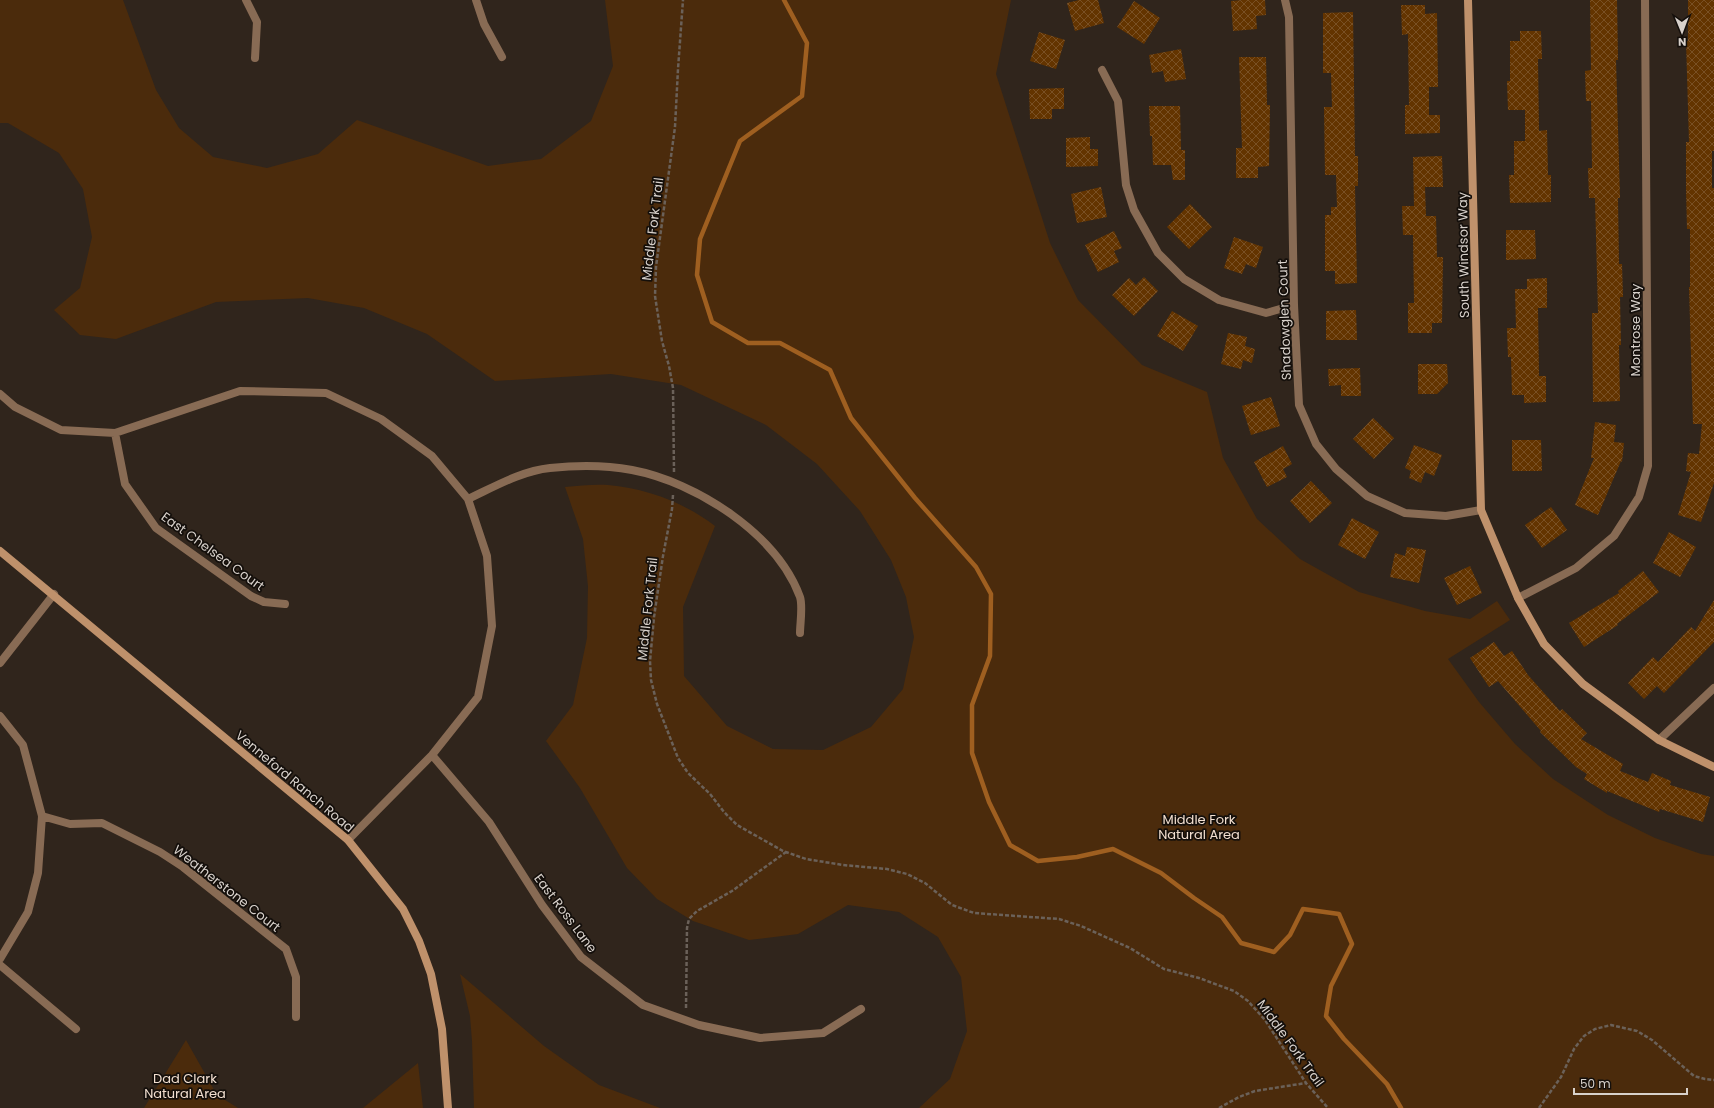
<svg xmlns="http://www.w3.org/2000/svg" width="1714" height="1108" viewBox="0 0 1714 1108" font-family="Poppins,sans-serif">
  <defs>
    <pattern id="building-cross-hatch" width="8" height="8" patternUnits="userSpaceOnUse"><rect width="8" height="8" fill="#633400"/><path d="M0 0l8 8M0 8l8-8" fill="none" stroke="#795024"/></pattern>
  </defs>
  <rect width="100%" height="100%" fill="#30251c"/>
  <!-- grass -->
  <path fill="#4b2b0c" d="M0,0H123L156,90L179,128L213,157L267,168L318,154L357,120L488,166L541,159L591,121L613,66L605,0H1011L996,74L1050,243L1078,300L1142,365L1207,392L1223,458L1257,519L1300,559L1359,592L1425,611L1470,619L1497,601L1510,620L1448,659L1479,702L1515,744L1553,779L1608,815L1655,838L1701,854L1714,856V1108H919L950,1079L967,1031L961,977L938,937L899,912L848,905L798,934L749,940L693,921L657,899L627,868L580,788L546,741L573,705L587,638L588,586L583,539L565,487C579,486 594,484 608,485C646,488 685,503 715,526L683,607L684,676L727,726L773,749L823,750L871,727L903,689L914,637L906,597L891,560L860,511L817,464L766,425L681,385L611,374L495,381L427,334L364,308L308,298L216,302L116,339L80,335L54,310L80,288L92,237L83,189L59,153L8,123H0Z
    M460,974L544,1046L599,1085L660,1108H474L472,1041L470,1016Z
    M186,1040L217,1095L238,1108H144Z
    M418,1063L423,1108H363Z"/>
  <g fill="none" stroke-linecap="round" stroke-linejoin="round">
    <!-- stream -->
    <path stroke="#9f5f20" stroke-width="4.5" d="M784,0L807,43L802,96L740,141L700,239L697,275L712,322L748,343H780L830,370L851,418L915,498L976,567L991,594L990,656L972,705V753L989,802L1010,845L1038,861L1077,857L1113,849L1161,873L1194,898L1222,917L1241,943L1274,952L1290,935L1303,909L1339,914L1352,944L1331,986L1326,1016L1344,1039L1387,1084L1401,1108"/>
  </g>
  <!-- building -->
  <path fill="url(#building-cross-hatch)" d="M1079,0H1098L1104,23L1075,31L1067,3Z
    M1242,0H1265L1266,15L1256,16L1257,29L1233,31L1231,1Z
    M1590,0H1617L1618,60H1616L1620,198H1618L1619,264H1622L1623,297H1620L1621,345H1619L1620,401L1593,402L1592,313H1598L1595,198H1589L1588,168H1592L1591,101H1586L1585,71L1591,70Z
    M1688,0H1714V151H1712V188H1714V483L1701,522L1678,515L1691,472L1686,471L1688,453L1699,454L1702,424H1693L1689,287H1690V229H1687L1686,189V142H1689L1686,41H1688Z
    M1134,1L1160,18L1144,44L1117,27Z
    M1401,5H1425V14L1437,13L1438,87H1429V115H1440V133L1405,134V105H1409L1408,34L1402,35Z
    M1353,12L1355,156H1358V186H1355L1357,283L1335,284V271H1325V215H1331V207H1337L1336,175H1325L1324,107H1332L1331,73H1323V13Z
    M1520,31H1541L1542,59H1538L1539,131L1547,130L1548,175H1551V202L1510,203L1509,175H1514V141H1525V110H1508L1507,81H1510V41H1520Z
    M1039,32L1065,40L1056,69L1030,61Z
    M1181,49L1186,79L1165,82L1163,71L1152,73L1149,55Z
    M1239,57H1266L1267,105H1270L1269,166L1258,167V178H1236V148H1242Z
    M1064,88V109H1052V119H1030L1029,89Z
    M1149,106H1180L1181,150H1185V180H1173L1171,165H1153L1152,136H1150Z
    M1090,137V149H1098V166L1066,167V138Z
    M1442,156L1443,187H1425L1426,216H1436L1437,257H1443L1442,323H1432V333H1408V303H1414L1413,235H1403L1402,206H1414L1413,157Z
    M1101,187L1107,217L1077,223L1071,194Z
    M1190,204L1212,227L1189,249L1167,227Z
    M1506,230H1535L1536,259L1506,260Z
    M1114,231L1122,248L1114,251L1119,262L1098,272L1085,245Z
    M1234,237L1263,247L1256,268L1246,264L1242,274L1224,268Z
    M1144,277L1158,291L1134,316L1112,295L1129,278L1136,285Z
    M1547,278V308H1538L1539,376H1546V402L1524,403V395H1512L1511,357H1508L1507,328H1516L1515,289H1527V279Z
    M1356,310L1357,340H1326V311Z
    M1172,311L1198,326L1183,351L1157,336Z
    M1228,333L1247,337L1245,346L1255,349L1252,363L1243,360L1241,369L1221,364Z
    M1418,364H1447L1448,383L1437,394H1418Z
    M1360,368L1361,396H1341V385L1329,386L1328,369Z
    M1271,397L1280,426L1251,435L1242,406Z
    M1373,418L1394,438L1374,459L1353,439Z
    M1595,422L1616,425L1614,442L1624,443L1622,462L1621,461L1598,515L1575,505L1594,458H1591Z
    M1512,440H1541L1542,471H1512Z
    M1414,445L1442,455L1434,476L1425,472L1421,483L1409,478L1411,471L1405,468Z
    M1283,446L1292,464L1283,469L1287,477L1267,487L1254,462Z
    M1311,481L1332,503L1310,523L1290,501Z
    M1551,507L1567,530L1542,548L1525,525Z
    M1352,518L1379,532L1365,559L1338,545Z
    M1669,532L1696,547L1680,577L1653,563Z
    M1407,547L1426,550L1419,583L1390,577L1395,553L1405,556Z
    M1470,566L1482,593L1457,605L1444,578Z
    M1643,571L1659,592L1617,624L1618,625L1584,647L1569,623L1619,593L1618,591Z
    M1714,600V642L1664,693L1657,686L1644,699L1628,683L1653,657L1658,662L1691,627L1695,631Z
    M1494,642L1504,656L1512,651L1528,675L1560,711L1562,709L1587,733L1581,739L1623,764L1620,771L1648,782L1652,773L1671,781L1670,785L1710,797L1703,822L1660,809L1659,812L1607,791V793L1584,779L1587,774L1576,767L1540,732L1541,731L1498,681L1489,687L1470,658Z"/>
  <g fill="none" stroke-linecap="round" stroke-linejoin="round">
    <!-- path -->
    <path stroke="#6b6159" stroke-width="2.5" stroke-dasharray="4 2" stroke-linecap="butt" d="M674,472L673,388L669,366L662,341L655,296L656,267L675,127L678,69L683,0
      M673,495L672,509L663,556L654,617L650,661L651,680L657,704L678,758L688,773L710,794L724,812L737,825L783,851L806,859L843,865L887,869L907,874L925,883L952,905L974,913L1059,919L1081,926L1130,948L1164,969L1199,978L1234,991L1248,1001L1265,1020L1306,1083L1328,1108
      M686,1008L687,928L689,919L697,911L732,891L786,852
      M1219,1108L1239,1097L1255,1091L1306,1083
      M1539,1108L1561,1077L1574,1049L1584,1036L1595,1029L1611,1025L1637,1031L1652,1040L1694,1076L1705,1079L1714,1080"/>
    <!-- street -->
    <path stroke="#886b54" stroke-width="8" d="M246,0L257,22L255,58
      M476,0L484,24L502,57
      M1285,0L1289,17L1294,305L1299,405L1316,444L1336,469L1367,496L1405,513L1446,516L1481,510
      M1102,70L1118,101L1126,185L1134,210L1158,253L1184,279L1219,300L1266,313L1294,305
      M0,394L15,407L61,430L115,433L240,391L326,393L381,419L432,456L468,499L487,556L492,626L478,697L432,755L348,840
      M115,433L125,484L156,528L251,596L264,602L285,604
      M468,499C494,487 521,471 550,468C577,465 606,465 632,470C696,482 777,534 800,597C803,606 800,624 800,633
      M1518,598L1576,568L1614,536L1639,497L1648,466L1645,0
      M0,663L54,594
      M0,716L23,745L42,816L38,873L28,912L0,959
      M1659,740L1714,688
      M432,755L489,822L542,905L581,957L643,1005L699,1025L760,1038L823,1033L861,1009
      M42,816L70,824L102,823L160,852L183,867L286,949L296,977V1017
      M0,965L76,1029"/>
    <!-- secondary -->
    <path stroke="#bf916b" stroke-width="8" d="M1468,0L1481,510L1518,598L1544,644L1583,684L1659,740L1714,767
      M0,551L348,840L403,909L419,941L431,974L442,1029L448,1108"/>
  </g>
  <g text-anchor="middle" stroke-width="3.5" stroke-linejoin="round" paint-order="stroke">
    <!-- street labels -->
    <g font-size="13" fill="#d8d1cb" stroke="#140f0b">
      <text transform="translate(652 229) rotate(-83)" y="5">Middle Fork Trail</text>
      <text transform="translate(1463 255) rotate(-91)" y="5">South Windsor Way</text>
      <text transform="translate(1284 320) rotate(-92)" y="5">Shadowglen Court</text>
      <text transform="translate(1635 330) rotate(-90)" y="5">Montrose Way</text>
      <text transform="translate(213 551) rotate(36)" y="5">East Chelsea Court</text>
      <text transform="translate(647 609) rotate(-84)" y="5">Middle Fork Trail</text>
      <text transform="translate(295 781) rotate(40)" y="5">Venneford Ranch Road</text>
      <text transform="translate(227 888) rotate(38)" y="5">Weatherstone Court</text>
      <text transform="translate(566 913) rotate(53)" y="5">East Ross Lane</text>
      <text transform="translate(1291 1043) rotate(54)" y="5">Middle Fork Trail</text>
    </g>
    <!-- park labels -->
    <g font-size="13" fill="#f2dfd0" stroke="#140f0b">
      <text x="1199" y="824">Middle Fork<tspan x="1199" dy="15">Natural Area</tspan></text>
      <text x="185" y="1083">Dad Clark<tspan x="185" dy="15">Natural Area</tspan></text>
    </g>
  </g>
  <!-- north arrow -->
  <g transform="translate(1682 32) rotate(179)" stroke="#140f0b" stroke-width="3" paint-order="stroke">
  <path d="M0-3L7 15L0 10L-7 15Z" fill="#d8d1cb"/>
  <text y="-6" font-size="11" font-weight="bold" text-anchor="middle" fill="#d8d1cb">N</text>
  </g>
  <!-- scale -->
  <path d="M1574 1088v6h113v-6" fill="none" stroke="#d8d1cb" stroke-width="2"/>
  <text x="1580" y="1088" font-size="12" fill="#d8d1cb" stroke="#140f0b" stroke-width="3" paint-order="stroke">50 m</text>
</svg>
